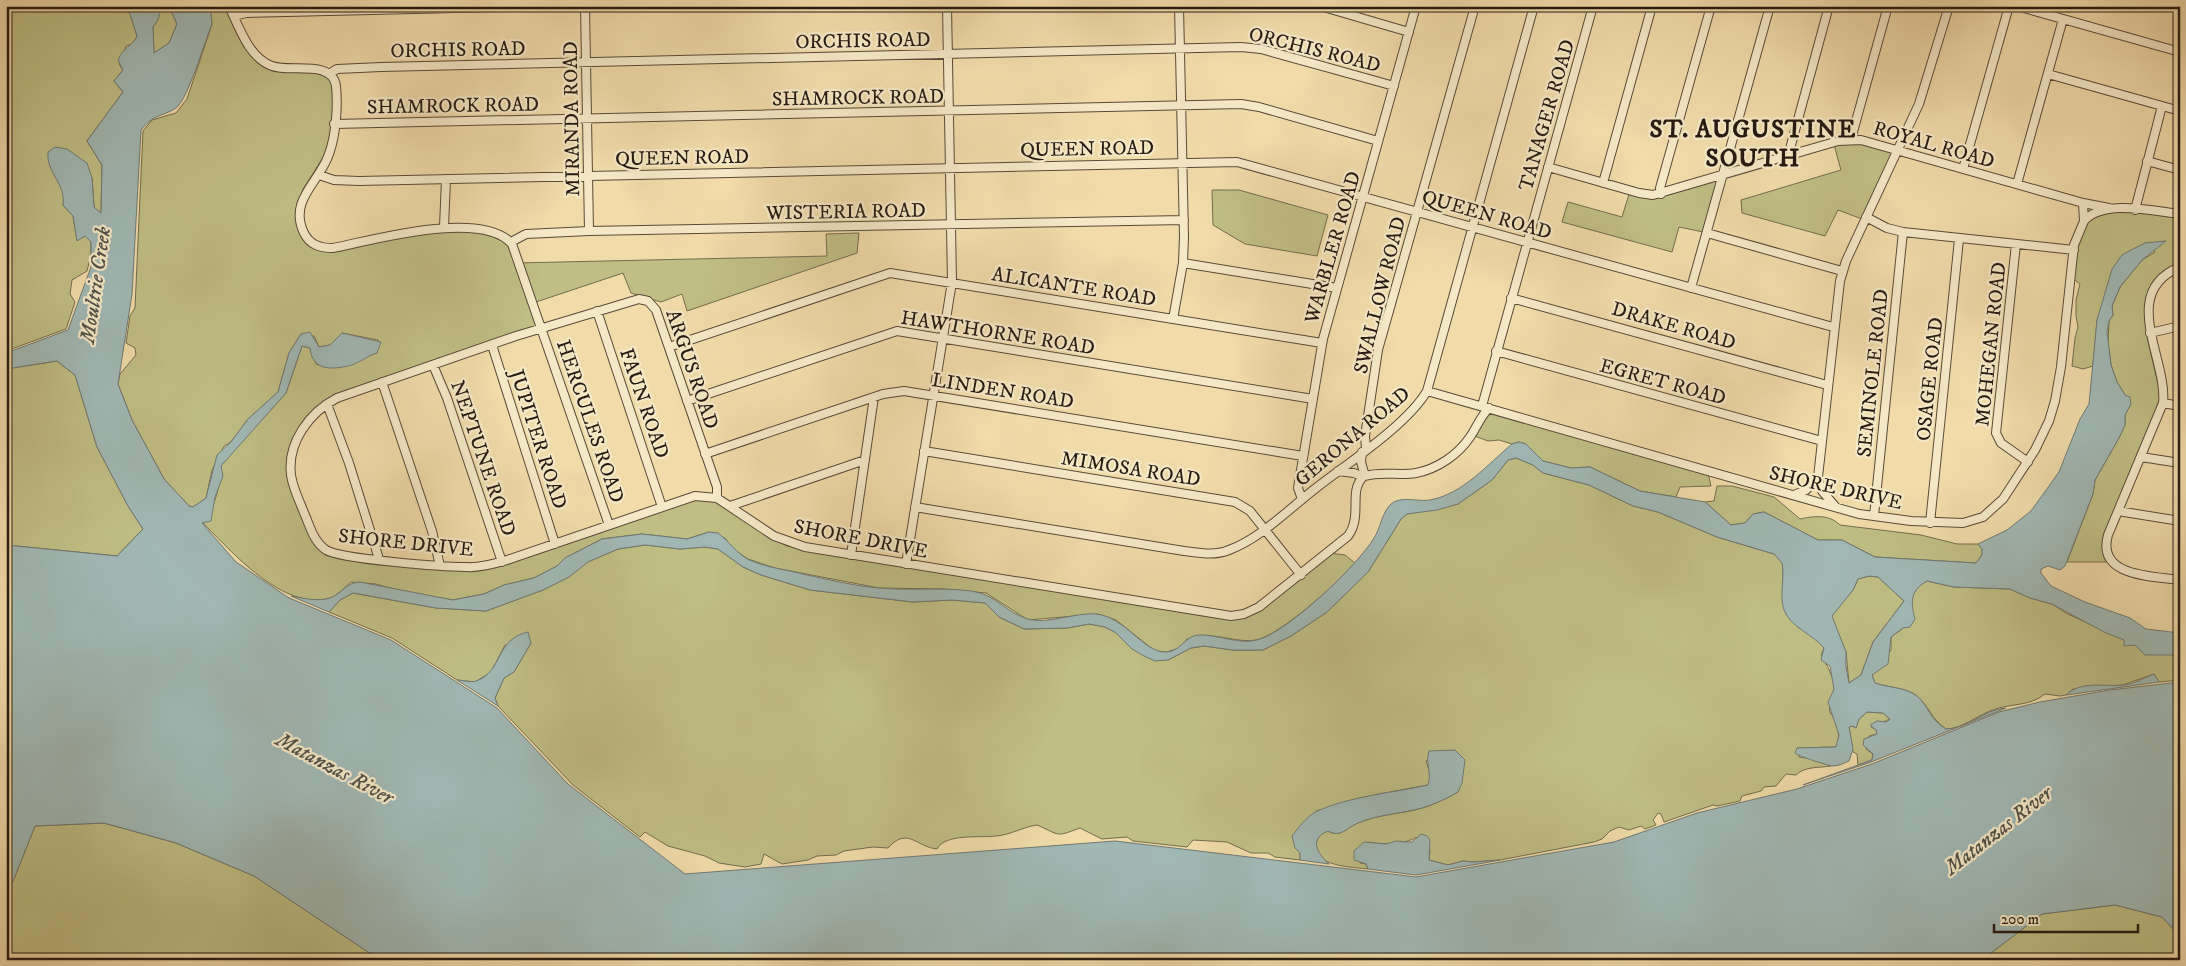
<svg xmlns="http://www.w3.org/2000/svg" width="2186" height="966" viewBox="0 0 2186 966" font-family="'IM FELL DW Pica',serif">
  <rect width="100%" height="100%" fill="#f0dba9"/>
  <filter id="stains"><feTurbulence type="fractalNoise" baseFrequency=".004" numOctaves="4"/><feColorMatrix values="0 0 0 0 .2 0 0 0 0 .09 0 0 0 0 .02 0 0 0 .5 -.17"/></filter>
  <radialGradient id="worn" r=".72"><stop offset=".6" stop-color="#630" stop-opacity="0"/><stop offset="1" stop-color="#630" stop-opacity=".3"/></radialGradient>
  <!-- green -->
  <path fill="#c0be84" stroke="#746c4c" d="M6,6H123L130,14L137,36L134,43L126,46L119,64L123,70L114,81L123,92L87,141L102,165L101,214L94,207L92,178L55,176L65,195L63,205L73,216L77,240L85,236L91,242V255L87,271L72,280L70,294L75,302L66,329L6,351Z
    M158,6H169L177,24L169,43L154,53L153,27C159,20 160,15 158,6Z
    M210,6H229L256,59L268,67L330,74L339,94L326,153L303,189L298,204L300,231C308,236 320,247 329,249C347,252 362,245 378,242C421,232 466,225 508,240L516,263L827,256L826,234L859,233L857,253L687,311L682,294L661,302L631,293L623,273L530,304L540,332L380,385L315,412L299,435L291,461L294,477L316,544L328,552L471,569L702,498L720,501L764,533L787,546L1231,620L1252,615L1329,553L1345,555L1355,563C1339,582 1279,636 1256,640C1239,643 1222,635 1206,636C1200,636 1193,638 1187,639L1182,647L1167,652L1155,651L1116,620L1098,614L1028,620L986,593L944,589L879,588L775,568L748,559L733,549L725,538L709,532L687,539L642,534L602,539L565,558L557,566L534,578L504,585L484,594L453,600L396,590L376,584L351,582C345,587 337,596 330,598C284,612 231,551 202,522C216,505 220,488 220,466L286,393L302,346L310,348L316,364C339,373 355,359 377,353L378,340L342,333L330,345L319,347L314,336L301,334L289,353L278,392L248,419L231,442L224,446L212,470L206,498L193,507L189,506L164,479L132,420L118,384L120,374L136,355L135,348L126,343L130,316L135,308L143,131L152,120L176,113L187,99L212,24Z
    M1852,138L1895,149L1862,219L1838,210L1825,236L1742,213L1741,200L1841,170L1833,141Z
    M1722,176L1708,233L1679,227L1672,252L1562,222L1568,202L1622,217L1630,191L1648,196Z
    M1212,190H1239L1328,215L1317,256L1245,244L1213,225Z
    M2101,209L2180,216V266L2150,294L2147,337L2162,401L2104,544L2108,562H2067L2093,494L2095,480L2119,438L2125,425V415L2131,404L2117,382L2111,365L2108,342L2109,321L2113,315L2112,306L2120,287L2142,260L2155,252L2145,243L2097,320L2093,366L2083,369L2072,366L2075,338L2078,327L2076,316V300L2080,284L2071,277L2072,259L2083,222Z
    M57,361L75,375L97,447L128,506L143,529L117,556L6,545V369Z
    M1489,411L1708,473L1711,486L1680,487L1676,497L1640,491L1590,467L1571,468L1543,461L1526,444L1519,442L1512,444L1499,440L1488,441L1472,435Z
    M1516,458L1533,465L1543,473L1589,485L1633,506L1658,512L1717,537L1774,554L1783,563V593L1797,626L1818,640L1824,648L1821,655C1826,663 1835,679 1834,689C1832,700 1828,701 1830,713C1838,719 1841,738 1836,747L1797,748L1799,757L1813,759L1831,766C1819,768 1805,766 1796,775L1786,774L1776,786L1764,787L1761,791L1742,796L1740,801L1717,806L1713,805L1664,822L1661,814L1658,813L1653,820L1656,825L1645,829L1641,826L1629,830L1619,827L1610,831L1602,839L1594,842L1500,860L1472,862L1463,861L1448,865L1429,860L1430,850L1416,837C1409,844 1378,845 1368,842L1360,863L1366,864L1368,869C1354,867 1313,867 1316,845C1316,838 1322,833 1328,831C1340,838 1346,828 1358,823C1379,814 1401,814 1422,808C1435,804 1446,799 1458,792L1455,750L1443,752L1426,761L1431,776L1428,785L1379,794L1316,811L1300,853V860L1275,857L1268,853H1251L1227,842L1193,840L1187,847L1133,841L1127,837L1102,839L1080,828C1055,837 1062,836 1037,825C1023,827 1010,835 996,836C981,838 945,833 937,849C916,847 908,826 888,848L873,847L844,851L836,855L817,856L808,860L782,864L764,854L761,864L745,867L719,863L705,856L668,846L645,832L640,837L573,785L498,706L495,698L504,678L514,672L531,643L505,645L491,672L475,682L457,680L392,638L329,612L340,600L353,593L436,608L486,611L543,590L569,577L587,562L618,549L645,545L680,549L705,547L718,549L743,567L761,575L810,590L913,602L952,600L986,603L999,617L1024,629L1067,628L1089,624L1105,627L1115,632L1132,649L1168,660L1191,648L1204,646L1233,650H1263L1291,636L1327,612L1368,572L1401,519L1407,514L1458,504L1492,480L1508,460Z
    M1717,486H1732L1774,497L1800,519C1814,516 1829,514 1840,525L1921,535L1957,544H1978L1982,549V555L1976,563L1875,557L1842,540H1818L1764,512L1753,514L1745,523L1731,525L1705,502L1714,501Z
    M1869,576L1878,577L1904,601L1873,642L1861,675L1849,683L1846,652L1831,616L1853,590L1858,579Z
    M1927,581L1954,587L2010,589L2030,598L2052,604L2066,613L2135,645L2143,653L2180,655V680L2159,682L2154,674L2123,685L2073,689L2066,695L2060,696L2045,694C2029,707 2010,703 1993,710C1977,715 1963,729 1946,729C1931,719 1929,706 1917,696C1905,687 1889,688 1875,683L1872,675L1891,650V637C1894,634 1901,631 1903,628C1916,612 1902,595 1927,581Z
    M1867,712L1883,713L1890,719L1871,727L1877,730V734L1869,736L1866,749L1873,754L1872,760L1858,765L1857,754L1853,752L1849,727L1852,726L1856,728L1859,719Z
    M104,823L176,843L254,876L380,960H6V899L35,826Z
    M2115,905L2162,917L2180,936V960H1982L2042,914Z"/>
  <!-- water -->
  <path fill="#a0b8b4" stroke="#707974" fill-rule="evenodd" d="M123,6H134L135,11L139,13L145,6H158C161,15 159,19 153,27L154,53L169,43L177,24L169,6H210L212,24C205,41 188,99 176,108C160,118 155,113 141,130L132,294L118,384L132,420L164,479L189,506L193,507L206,498L217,455L231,442L248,419L278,392L289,353L301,334L310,332L319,347L330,345L342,333L381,342L377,353C367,356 358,364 348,366C330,370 312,370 310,348L302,346L286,393L221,466L223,476L215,497L211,521L202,523L236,562L289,598L391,640L497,708L568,784L685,874L1115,841L1416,877L1614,842L1697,813L1797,789L1872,764L1999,712L2040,702L2110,690L2180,682V936L2162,917L2115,905L2042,914L1982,960H380L254,876L176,843L104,823L35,826L6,899V545L117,556L143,529L128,506L97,447L75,375L57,361L6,369V353L68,330L91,267V242L85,236L77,241L73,216L63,205C66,183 46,173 48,152L55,147L67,149L87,163L92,178L94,207L101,213L102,165L87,141L123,92L114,81L123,70L118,60C123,47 133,46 137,36L130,14Z
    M2166,241L2142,260L2120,287L2112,306L2113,315L2109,321L2107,332L2111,365L2117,382L2125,395L2130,397L2131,404L2125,415V425L2119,438L2095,480L2093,494L2065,566L2060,570L2048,566L2041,569V573L2051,586L2085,602L2130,618L2146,629L2180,633V655H2145L2135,645L2124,646V640L2106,633L2052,604L2030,598L2010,589L1954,587L1927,581C1911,590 1910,601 1915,619L1910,627L1903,628L1891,637L1888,664L1872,675L1875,683C1889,688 1905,687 1917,696C1929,706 1929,719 1946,729C1968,729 1984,709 2006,708L1871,762L1803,785L1872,760L1873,754L1863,745L1864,739L1877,734L1876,730L1870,725L1877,721L1887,722L1890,719L1883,713L1867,712L1859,719L1856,728L1853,726L1849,727L1853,749L1849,761C1844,763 1839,766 1833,766C1829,766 1798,756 1795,753L1797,748L1836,747L1839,735L1828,702L1834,689L1830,666L1821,660L1824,648C1814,635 1790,627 1784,610C1779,596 1785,577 1782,563L1774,554L1717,537L1658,512L1633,506L1589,485L1543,473L1533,465L1516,458L1508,460L1492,480L1458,504L1437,510L1407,514L1401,519L1368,572L1327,612L1291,636L1263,650H1233L1204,646L1191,648L1168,660L1155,661L1144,656L1132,649L1115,632L1105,627L1089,624L1067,628L1024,629L999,617L985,603L952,600L913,602L810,590L761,575L743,567L718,549L705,547L680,549L645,545L618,549L588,562L569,577L543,590L486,611L436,608L353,593L340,600L329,612L291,596C302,598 319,602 330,598C342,594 346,582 360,582L453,600L484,594L504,585L534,578L557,566L565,558L602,539L642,534L687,539L709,532L718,533C730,542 736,553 749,560C768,568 788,570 807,575C831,580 855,586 879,588C910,591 941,587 971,591C996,594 1006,613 1028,619C1046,625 1076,612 1096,614C1126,617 1144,654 1167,652C1181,651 1185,636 1198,635C1218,634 1238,645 1257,640C1287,633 1358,565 1374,538C1380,529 1382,513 1390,505C1400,495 1417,502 1430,500C1463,494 1488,464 1512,444L1519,442L1526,444L1543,461L1571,468L1590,467L1640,491L1705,502L1731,525L1745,523L1753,514L1764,512L1818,540H1842L1875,557L1976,563L1982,555V549L1978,544L2007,530L2031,511L2059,472L2080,419L2089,404L2097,320L2112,269L2122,255L2131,250L2145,243ZM1869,576L1878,577L1904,601L1873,642L1861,675L1849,683L1846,667V652L1832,616L1853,590L1858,579Z
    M528,632L531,643L514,672L504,678L495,698L498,706L457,680C462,680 471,683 476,681C503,672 495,639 528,632Z
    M2154,674L2159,682L2066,695C2082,680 2104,687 2124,685C2134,684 2144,678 2154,674Z
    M1455,750L1465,760L1462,783L1458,792C1446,799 1435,804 1422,808C1401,814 1379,814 1358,823C1346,828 1341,838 1328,831C1308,839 1318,854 1329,864L1300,860V853L1295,848L1292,836C1299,827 1307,816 1317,811C1351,796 1392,793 1428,785C1432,773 1425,763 1429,751Z
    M1421,834L1427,836L1430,840L1429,860L1448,865L1463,861L1472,862L1500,860L1416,875L1368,869L1366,864L1354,860V851L1364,842L1386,844L1396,841L1407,842H1412Z"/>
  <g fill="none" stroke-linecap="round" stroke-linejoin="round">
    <defs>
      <path id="minor" d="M229,6C239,27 249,58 272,66C290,73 332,59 336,86C338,106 336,135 329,154C320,182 288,200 304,233C310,245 320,248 333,248C373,240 482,209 512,244L609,525
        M585,6L589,231
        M1320,6L1409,32
        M2017,6L2180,52
        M234,16L246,13L540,6
        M329,74L337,69L381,67L1241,47L1261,49L1394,86
        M2048,74L2180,111
        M334,124L1241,104L1259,107L1378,141
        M1851,139L1888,6
        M1788,156L1829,6
        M2147,161L2180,170
        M1548,167L1639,193L1653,195L1838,141L1861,140L2083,203L2109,208
        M1963,169L2009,6
        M319,175L334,180L359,181L1237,162L1833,327
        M1603,183L1652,6
        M2017,184L2063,19
        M1661,194L1660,188L1711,6
        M2135,210L2162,106
        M1866,217L1887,228L1903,232L2074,250
        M2084,221C2103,199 2153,211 2180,214
        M444,227L446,179
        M1707,233L1842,271
        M511,242L526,234L589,231L1184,220
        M2016,244L1996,433L2001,443L2028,462
        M1183,263L1337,288
        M2180,267C2118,292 2168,360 2163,403L2108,535C2096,577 2153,576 2180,580
        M1691,288L1770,6
        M1511,298L1827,385
        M597,311L662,507
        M1173,319L1322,343
        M2150,333L2180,326
        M492,345L555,544
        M669,347L890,273L1173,319L1183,263L1184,237L1179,6
        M1496,351L1822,441
        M433,365L447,398L502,562
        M382,382L432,531L440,566
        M1427,391L1859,514L1911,521L1963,523L1983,517L2003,499L2035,450L2049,421L2055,401L2061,367L2074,245L2084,221L2083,203
        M687,401L897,331L1313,399
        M2163,403L2180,406
        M327,404L349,463L379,559
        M1482,406L1593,6
        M1366,449L1365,436L1378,350L1475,6
        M924,451L1235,502L1250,511L1301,575
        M1362,452L1361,462L1365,476C1381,471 1399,476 1416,473C1437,469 1458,455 1470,437C1477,427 1480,417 1489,408
        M705,454L883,394L904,391L1303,456
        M2141,457L2180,463
        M1794,495L1806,490L1818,477
        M717,498V487L656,310L648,301L639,299L516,336L337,398C310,412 287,442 291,475C293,489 300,502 305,515C310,527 314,542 326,550C340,559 444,567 466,567C479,568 494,564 507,560L695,496L717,498L774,536L805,547L1231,616L1244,614L1259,607L1348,536C1363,515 1348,492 1363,477L1354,473L1338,471
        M1302,499L1298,488L1323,339L1416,6
        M730,506L865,460
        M1835,506L1822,491L1818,477L1840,281L1846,261L1919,104L1949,6
        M915,507L1184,551C1200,553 1214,556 1229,550C1261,538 1289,509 1316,488C1348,463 1407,425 1427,391L1534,6
        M2118,511L2180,521
        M1874,516L1903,232
        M1930,523L1959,239
        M851,555L874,397
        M906,564L952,282L947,6"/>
    </defs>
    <!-- minor casing -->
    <use href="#minor" stroke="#594a38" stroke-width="10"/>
    <!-- minor -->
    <use href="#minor" stroke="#f5e8c7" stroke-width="8"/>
  </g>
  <g text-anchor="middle" stroke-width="4.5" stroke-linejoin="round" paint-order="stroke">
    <!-- street labels -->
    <g font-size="20" fill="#271a13" stroke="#f5e8c7">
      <text transform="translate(863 40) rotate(-1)" y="7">ORCHIS ROAD</text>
      <text transform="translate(458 49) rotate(-1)" y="7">ORCHIS ROAD</text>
      <text transform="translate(1315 49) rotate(14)" y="7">ORCHIS ROAD</text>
      <text transform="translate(858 97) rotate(-1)" y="7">SHAMROCK ROAD</text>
      <text transform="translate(453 105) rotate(-1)" y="7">SHAMROCK ROAD</text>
      <text transform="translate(1546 115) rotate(-74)" y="7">TANAGER ROAD</text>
      <text transform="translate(571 119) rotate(-91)" y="7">MIRANDA ROAD</text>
      <text transform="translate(1934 144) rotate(16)" y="7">ROYAL ROAD</text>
      <text transform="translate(1087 148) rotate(-1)" y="7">QUEEN ROAD</text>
      <text transform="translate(682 157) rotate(-1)" y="7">QUEEN ROAD</text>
      <text transform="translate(846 211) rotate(-1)" y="7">WISTERIA ROAD</text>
      <text transform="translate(1487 214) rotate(16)" y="7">QUEEN ROAD</text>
      <text transform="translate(1332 247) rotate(-74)" y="7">WARBLER ROAD</text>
      <text transform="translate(1074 286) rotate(9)" y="7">ALICANTE ROAD</text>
      <text transform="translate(1379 295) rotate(-76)" y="7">SWALLOW ROAD</text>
      <text transform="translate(1674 325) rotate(16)" y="7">DRAKE ROAD</text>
      <text transform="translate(998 332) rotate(9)" y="7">HAWTHORNE ROAD</text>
      <text transform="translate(1990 344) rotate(-84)" y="7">MOHEGAN ROAD</text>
      <text transform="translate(693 369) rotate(71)" y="7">ARGUS ROAD</text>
      <text transform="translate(1872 373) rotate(-84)" y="7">SEMINOLE ROAD</text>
      <text transform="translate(1929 379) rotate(-84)" y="7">OSAGE ROAD</text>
      <text transform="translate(1663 381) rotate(15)" y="7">EGRET ROAD</text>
      <text transform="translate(1003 390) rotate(9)" y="7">LINDEN ROAD</text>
      <text transform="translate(645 403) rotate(71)" y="7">FAUN ROAD</text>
      <text transform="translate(591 421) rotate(71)" y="7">HERCULES ROAD</text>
      <text transform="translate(1352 436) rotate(-40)" y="7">GERONA ROAD</text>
      <text transform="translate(539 439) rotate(72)" y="7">JUPITER ROAD</text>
      <text transform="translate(484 458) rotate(71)" y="7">NEPTUNE ROAD</text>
      <text transform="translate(1131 468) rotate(9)" y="7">MIMOSA ROAD</text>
      <text transform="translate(1836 487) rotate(13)" y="7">SHORE DRIVE</text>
      <text transform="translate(861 538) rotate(11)" y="7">SHORE DRIVE</text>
      <text transform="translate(406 542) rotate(6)" y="7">SHORE DRIVE</text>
    </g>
    <!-- water labels -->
    <g font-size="21" font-style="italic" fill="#51514b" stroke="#f5e8c7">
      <text transform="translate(95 285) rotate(-82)" y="7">Moultrie Creek</text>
      <text transform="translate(335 768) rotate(28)" y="7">Matanzas River</text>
      <text transform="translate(1998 830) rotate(-38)" y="7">Matanzas River</text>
    </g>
    <!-- district labels -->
    <g font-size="25" font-weight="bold" letter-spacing="1" fill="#271a13" stroke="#f5e8c7">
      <text x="1753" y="137">ST. AUGUSTINE<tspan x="1753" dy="29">SOUTH</tspan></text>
    </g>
  </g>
  <!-- margin -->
  <rect width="2186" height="966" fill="none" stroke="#f0dba9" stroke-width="25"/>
  <rect x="8" y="8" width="2171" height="951" fill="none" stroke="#271a13" stroke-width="2.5"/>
  <rect x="12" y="12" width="2161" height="941" fill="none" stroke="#271a13"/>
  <!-- scale -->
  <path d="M1994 924v8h144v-8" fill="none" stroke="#271a13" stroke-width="2.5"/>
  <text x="2001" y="924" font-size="15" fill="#271a13" stroke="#f5e8c7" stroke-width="4" paint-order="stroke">200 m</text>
  <rect width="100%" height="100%" filter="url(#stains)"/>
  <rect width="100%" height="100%" fill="url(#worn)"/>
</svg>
